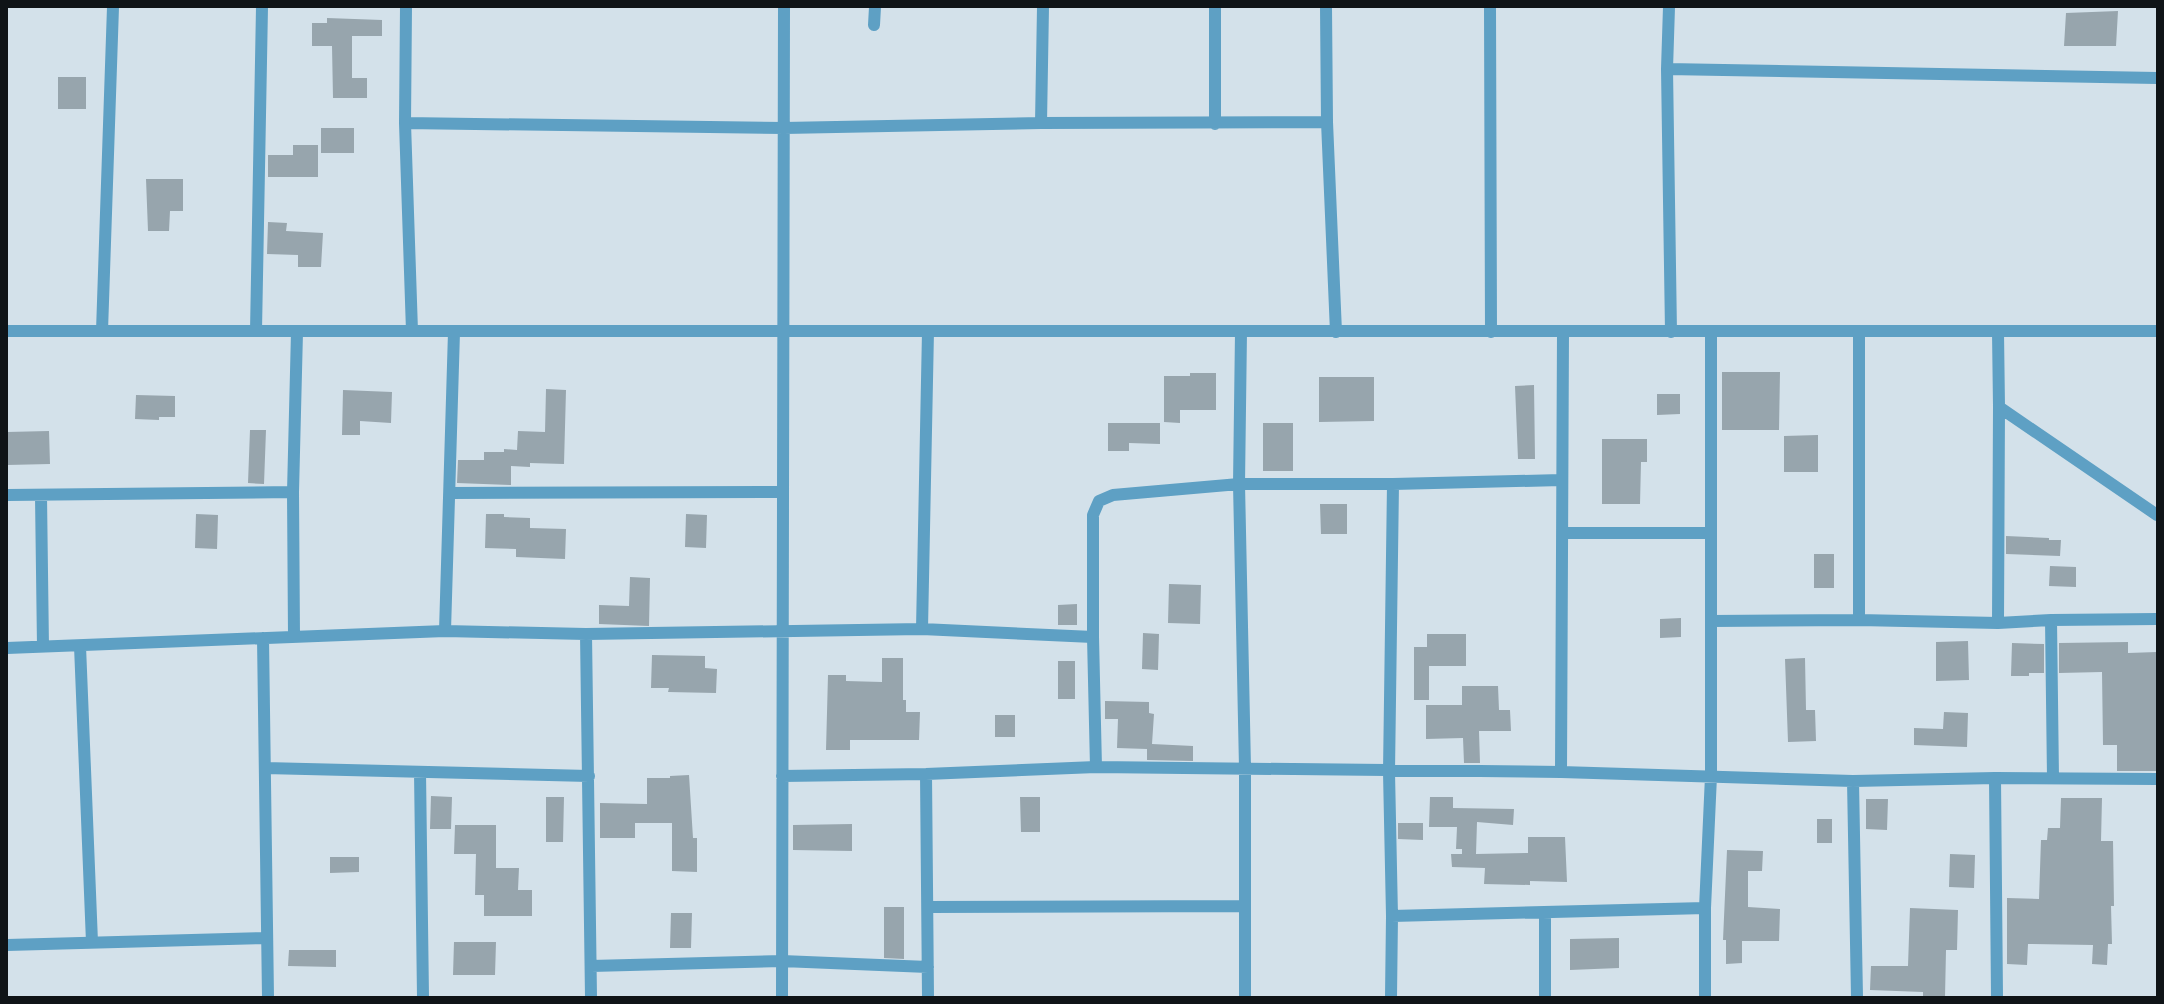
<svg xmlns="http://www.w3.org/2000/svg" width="2164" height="1004" viewBox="0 0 2164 1004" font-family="'Noto Serif',serif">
  <rect width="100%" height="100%" fill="#d3e1ea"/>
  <!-- building -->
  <path fill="#97a5ad" d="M2118,11L2116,46H2064L2066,13Z
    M327,18L382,20V36H352V78H367V98H333L332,46H312V23H327Z
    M58,77H86V109H58Z
    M321,128H354V153H321Z
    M293,145H318V177H268V155H293Z
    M146,179H183V211H170L169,231H148Z
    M268,222L287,223L286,231L323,233L321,267H298V255L267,254Z
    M1722,372H1780L1779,430H1722Z
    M1190,373H1216V410H1180V423L1164,422V376H1190Z
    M1319,377H1374V421L1319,422Z
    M1534,385L1535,459H1518L1515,386Z
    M546,389L566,390L564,464L530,463V467L511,466V485L457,483L458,460H484V452H504V449L517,450L518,431L545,432Z
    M343,390L392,392L391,423L360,421V435H342Z
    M1657,394H1680V414L1657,415Z
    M136,395L175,396V417H159V420L135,419Z
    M1108,423H1160V444L1129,443V451H1108Z
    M1263,423H1293V471H1263Z
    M250,430H266L264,484L248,483Z
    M49,431L50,464L7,465V432Z
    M1818,435V472H1784V436Z
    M1602,439H1647V462H1641L1640,504H1602Z
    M1320,504H1347V534H1321Z
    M196,514L218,515L217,549L195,548Z
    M486,514H504V517L530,518V528L566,529L565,559L516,557V549L485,548Z
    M686,514L707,515L706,548L685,547Z
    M2006,536L2049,538V540H2061L2060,556L2006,554Z
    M1814,554H1834V588H1814Z
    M2050,566L2076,567V587L2049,586Z
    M630,577L650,578L649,626L599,624V605L629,606Z
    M1169,584L1201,585L1200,624L1168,623Z
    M1077,604V625H1058V605Z
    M1681,618V637L1660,638V619Z
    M1143,633L1159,634L1158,670L1142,669Z
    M1427,634H1466V666H1429V700H1414V647H1427Z
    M1968,641L1969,680L1936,681V642Z
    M2128,642V653L2157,652V771H2117V745H2103L2102,672L2059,673V643Z
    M2012,643L2044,644V673H2029V676H2011Z
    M652,655L705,656V668L717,669L716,693L668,692L669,688H651Z
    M882,658H903V700H906V712H920L919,740H850V750H826L828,675H846V681L882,682Z
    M1805,658L1806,710H1815L1816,741L1788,742L1785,659Z
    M1058,661H1075V699H1058Z
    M1462,686H1498L1499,710H1510L1511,731H1479L1480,763H1464L1463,738L1426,739V705H1462Z
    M1105,701L1149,702V713L1154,714L1152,744L1193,746V761L1147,760V749L1117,748L1118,719H1105Z
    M1944,712L1968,713L1967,747L1914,745V728L1943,729Z
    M995,715H1015V737H995Z
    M689,775L693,838H697V872L672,871V823H635V838H600V803L647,804V778H670V776Z
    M431,796L452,797L451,829H430Z
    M546,797H564L563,842H546Z
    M1020,797H1040V832H1021Z
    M1430,797H1453V808L1514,809L1513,825L1477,822L1476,854L1528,853V837H1565L1567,882L1530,881V885L1484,884L1485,868L1452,867L1451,854H1462V849H1456L1457,827H1429Z
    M2061,798H2102L2101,841H2113L2114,906H2111L2112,944H2108L2107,965L2092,964L2093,945L2028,944L2027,965L2007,964V898L2039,899L2041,840H2047L2048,828H2060Z
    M1866,799H1888L1887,830L1866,829Z
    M1817,819H1832V843H1817Z
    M1398,823H1423V840L1398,839Z
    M852,824V851L793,850V825Z
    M455,825H496V868H519L518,890H532V916H484V895H475L476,854H454Z
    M1727,850L1763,851L1762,871H1748V907L1780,909L1779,941H1742V963L1726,964V940H1723Z
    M1950,854L1975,855L1974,888L1949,887Z
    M330,857H359V872L330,873Z
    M884,907H904V959L884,958Z
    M1910,908L1958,910L1957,950H1946L1945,997H1923V992L1870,990L1871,966H1908Z
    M671,913H692L691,948H670Z
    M1619,938V968L1570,970V939Z
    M454,942H496L495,975H453Z
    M289,950H336V967L288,966Z"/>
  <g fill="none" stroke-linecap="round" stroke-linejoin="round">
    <!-- minor -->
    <path stroke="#5ea0c4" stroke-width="12" d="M406,7L405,123L412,331
      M1326,7L1327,122L1336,332
      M1490,7L1491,332
      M1669,7L1667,69L1671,332
      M874,25L875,7
      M1667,69L2157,78
      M405,123L784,128L1041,123L1327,122
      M1041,123L1043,7
      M1215,124V7
      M7,331H2157
      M102,331L113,7
      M256,331L262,7
      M1241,332L1239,484L1245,768V997
      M1998,332L1999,407L2157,515
      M450,493L783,492
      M7,495L293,492
      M41,496L43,647
      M1563,533H1711
      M1859,620V332
      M2051,620L2053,778
      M1711,621L1859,620L1998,623L2051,620L2157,619
      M1998,623L1999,407
      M922,629L928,331
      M445,631L454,332
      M586,634L591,997
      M294,636L293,492L297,332
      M263,638L268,997
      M80,646L92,942
      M7,648L445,631L586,634L922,629L1093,637
      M1096,767L1093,637V515L1099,501L1113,495L1239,484H1393L1561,480
      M265,768L589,776
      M420,772L423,997
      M1561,772L1563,332
      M926,774L928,997
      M782,776L926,774L1096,767L1561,772L1853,781L1995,778L2157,779
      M1995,778L1997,997
      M1853,781L1857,997
      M928,907L1245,906
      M1545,913V997
      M1392,916L1705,908
      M7,945L267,938
      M591,966L782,961L928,967
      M782,997L784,7
      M1391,997L1392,916L1389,772L1393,484
      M1705,997V908L1711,776V332"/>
  </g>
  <!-- border -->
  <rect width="2164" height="1004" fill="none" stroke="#0f1417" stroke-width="16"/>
</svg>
